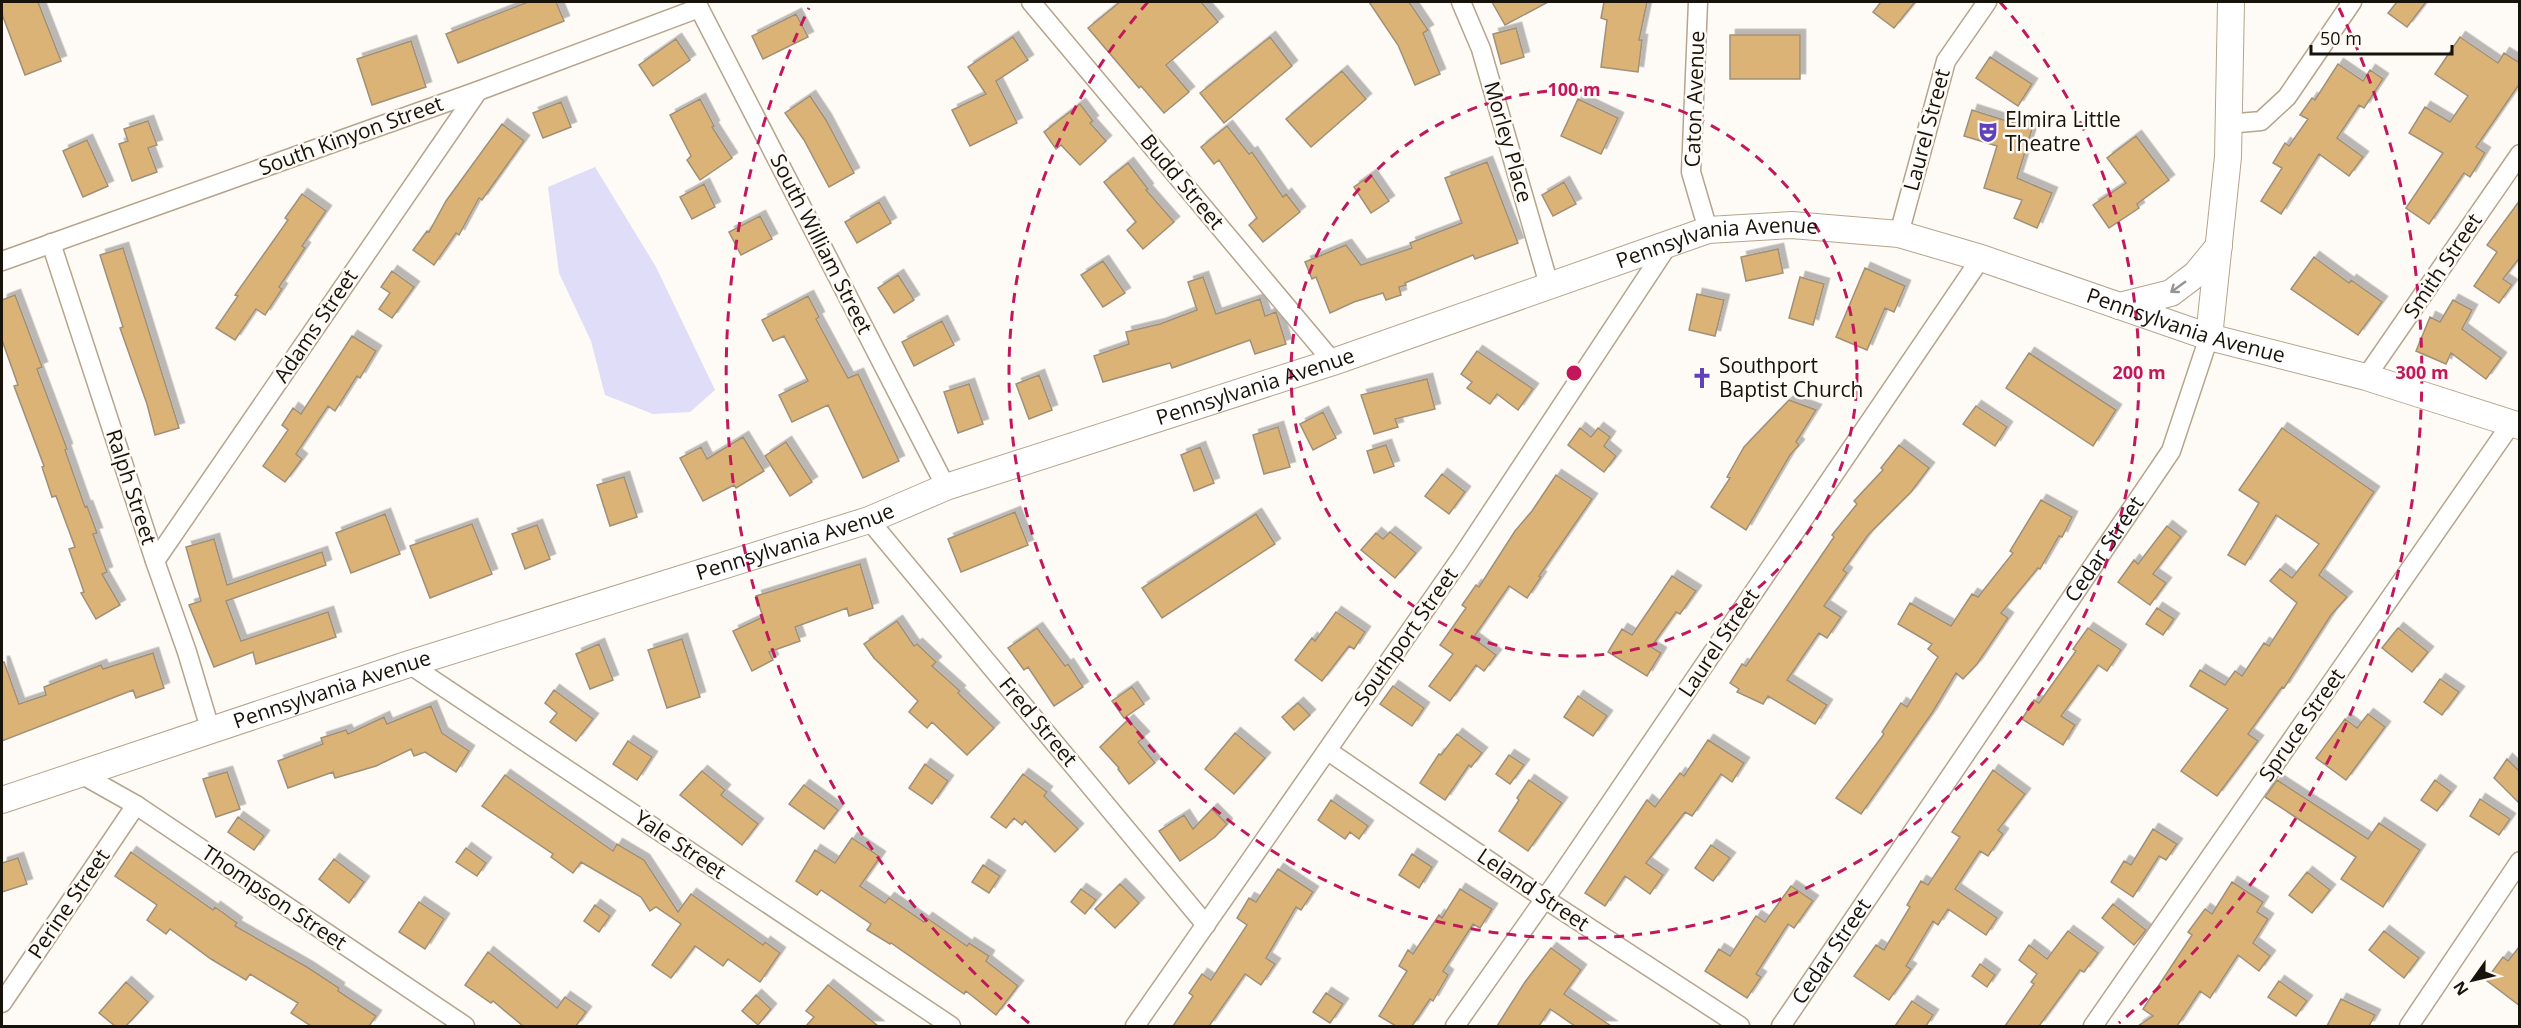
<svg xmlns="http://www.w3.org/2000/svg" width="2521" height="1028" viewBox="0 0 2521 1028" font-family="'Open Sans',sans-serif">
  <defs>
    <filter id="shadow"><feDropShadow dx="5.5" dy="-5.5" stdDeviation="0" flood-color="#0004"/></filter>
  </defs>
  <rect width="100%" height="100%" fill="#fefaf5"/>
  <!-- green -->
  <path fill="#dfddf8" d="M595,167L656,267L715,390L690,412L653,414L605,395L591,341L559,273L548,187Z"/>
  <!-- building -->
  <path fill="#dbb377" stroke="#a09078" stroke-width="1.5" filter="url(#shadow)" d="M2,2H38L61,61L25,75L2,14Z
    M528,2H556L564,21L458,63L446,34Z
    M1120,2H1201L1218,22L1166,65L1189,92L1164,113L1141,86L1139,88L1088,28Z
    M1369,2H1409L1428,30L1423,33L1440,74L1415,85L1398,45Z
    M1492,2H1548L1505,25Z
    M1604,2H1647L1639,40H1642L1638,72L1601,67L1607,20L1601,18Z
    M1881,2H1915L1894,28L1873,12Z
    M2397,2H2426L2407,27L2388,13Z
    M796,14L808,37L763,59L752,36Z
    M1516,28L1524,57L1501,64L1493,34Z
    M1730,35H1800V79H1730Z
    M1013,37L1028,60L996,81L1017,123L970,146L952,110L986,94L968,67Z
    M1270,37L1292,66L1224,123L1200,93Z
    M2460,37L2498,63L2504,53L2520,63V83L2476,147L2485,153L2470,177L2464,173L2429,224L2406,208L2443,153L2409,133L2425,107L2450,122L2468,96L2435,74Z
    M676,39L690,60L653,86L639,65Z
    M411,41L426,87L372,105L357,59Z
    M1990,57L2032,84L2018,106L1976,78Z
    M2338,64L2363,81L2370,70L2383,79L2364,108L2359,105L2337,138L2363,157L2349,176L2319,154L2281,214L2261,201L2282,168L2273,163L2285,143L2289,146L2308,119L2300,115L2312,98L2315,100Z
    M1342,71L1366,99L1311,147L1286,119Z
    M810,96L826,120L854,173L829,187L804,140L785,113Z
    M700,99L714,126L712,127L732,158L700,180L687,160L691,156L670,115Z
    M1578,99L1618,118L1601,154L1561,136Z
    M561,102L571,127L543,138L533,113Z
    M1080,104L1093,121L1090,123L1106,141L1080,165L1061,145L1056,149L1044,132Z
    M1972,110L2032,129L2017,178L2052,193L2037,228L2014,218L2022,200L1984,188L1997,146L1964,136Z
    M148,121L157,145L148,148L157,172L132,181L119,144L128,141L124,129Z
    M502,124L524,141L482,200L479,198L459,235L456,233L434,265L413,250L427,231L429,232L446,201Z
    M1227,126L1249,154L1252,152L1283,197L1286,194L1300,212L1263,242L1249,225L1257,218L1219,160L1214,164L1201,147Z
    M2136,136L2169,180L2137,204L2139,208L2109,228L2093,205L2126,183L2107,158Z
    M87,140L108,186L83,197L63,151Z
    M1487,162L1518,243L1475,259L1473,255L1405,283L1406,285L1399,287L1401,295L1386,300L1383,293L1354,302L1330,313L1316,277L1312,279L1305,262L1346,245L1361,265L1412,248L1410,243L1462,223L1445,178Z
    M1128,163L1148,189L1146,190L1174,222L1143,249L1127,230L1136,222L1104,182Z
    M1371,175L1389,201L1371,213L1354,187Z
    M1564,182L1576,204L1553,216L1542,195Z
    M704,184L715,207L692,219L680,197Z
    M302,194L326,211L302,246L305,248L279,287L282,289L265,315L256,309L235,340L216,328L238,296L235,295L288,220L285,218Z
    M2520,200V257L2503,279L2512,285L2499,303L2474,286L2497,252L2487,245Z
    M879,202L891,223L857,243L845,222Z
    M760,216L772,239L741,255L729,232Z
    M123,248L179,428L155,435L147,404L120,328L123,327L100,255Z
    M1778,249L1783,273L1746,281L1741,257Z
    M2314,257L2349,283L2351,280L2382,302L2358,335L2291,289Z
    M1103,261L1125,293L1103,307L1081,275Z
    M1865,268L1905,286L1894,312L1885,308L1867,350L1836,337Z
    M392,271L414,287L392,318L379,309L390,293L381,287Z
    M898,275L914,300L894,313L878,288Z
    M1203,277L1216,314L1260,299L1265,316L1276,312L1286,344L1255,354L1250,340L1172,368L1170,363L1103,382L1094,356L1129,344L1126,332L1160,324L1197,310L1188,282Z
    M1800,277L1824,284L1813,325L1789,318Z
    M1697,294L1724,300L1715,336L1689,330Z
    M15,295L42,367L37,369L67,449L65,450L85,507L87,506L97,533L93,534L107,572L102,574L120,605L96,619L81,593L84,592L69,549L75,547L56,496L52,497L42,467L44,466L14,386L18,385L2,340V300Z
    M808,296L819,317L816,319L848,378L858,374L899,461L863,478L828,405L792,422L779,395L808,381L784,336L773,341L762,320Z
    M2453,300L2472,310L2462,329L2501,358L2486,379L2451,353L2446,364L2416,351L2430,317L2440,322Z
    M942,321L954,345L914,366L902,342Z
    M352,336L376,351L360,378L357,376L335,411L328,406L296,454L302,459L285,482L263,466L288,430L282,425L293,408L301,414Z
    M1477,351L1533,389L1518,410L1497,394L1490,404L1467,388L1472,382L1461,374Z
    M2029,353L2116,410L2093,446L2006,388Z
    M1039,375L1052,410L1029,419L1016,384Z
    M1427,379L1435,409L1395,419L1398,427L1374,434L1361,395Z
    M969,384L983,424L958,433L944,392Z
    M1789,400L1816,410L1796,442L1799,445L1790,455L1746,530L1711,507L1730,478L1727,477L1744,447Z
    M1976,406L2007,427L1995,446L1963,424Z
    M1323,412L1336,438L1313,450L1300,424Z
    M1278,427L1290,467L1264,474L1253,435Z
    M1580,428L1591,437L1598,428L1610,437L1604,446L1616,456L1604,472L1568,445Z
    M2282,428L2374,492L2319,575L2347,597L2331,615L2284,688L2282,687L2248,734L2258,741L2217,796L2181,771L2228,709L2190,686L2200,670L2225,685L2235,671L2242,676L2264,643L2269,646L2297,603L2270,581L2280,569L2292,578L2319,544L2276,515L2245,565L2228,555L2259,503L2239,490Z
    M743,437L764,471L736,488L734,485L703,501L680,458L701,447L707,459Z
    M786,442L812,482L790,496L765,456Z
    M1386,445L1394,466L1374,473L1367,451Z
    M1899,445L1929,468L1911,492L1868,535L1843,570L1847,573L1824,606L1841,617L1827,638L1819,633L1787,680L1827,705L1815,724L1768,696L1763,704L1737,692L1739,689L1730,683L1742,664L1746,666L1834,537L1832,535L1857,504L1854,501L1883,470L1881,468Z
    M1200,447L1214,483L1194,491L1181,455Z
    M1442,474L1465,492L1449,514L1425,496Z
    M1556,475L1592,499L1539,576L1541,577L1527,598L1509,586L1473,638L1496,655L1484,671L1476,665L1450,701L1429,686L1453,654L1440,645L1466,608L1462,605L1476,585L1479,587L1515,531L1532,511Z
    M624,477L637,517L610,526L597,485Z
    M2041,500L2072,517L2062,537L2059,536L2040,569L2038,568L2001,613L2008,618L1977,664L1963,679L1956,673L1932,713L1861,814L1836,798L1884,734L1882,732L1901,703L1907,707L1938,657L1928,649L1932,644L1898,624L1910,603L1951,626L1972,594L1978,597L2013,553L2010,551Z
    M1015,512L1028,545L961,572L948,539Z
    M385,514L400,554L351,573L336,533Z
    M1256,514L1275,544L1162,618L1142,588Z
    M472,524L492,574L430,598L410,546Z
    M537,525L550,559L525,569L512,534Z
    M2167,526L2181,537L2153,574L2166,583L2150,605L2118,582L2134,560L2138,564Z
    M1390,532L1416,553L1395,578L1361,550L1376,533L1383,539Z
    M214,539L227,585L322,552L326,565L226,601L241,641L328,612L336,637L256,664L253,652L214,667L189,605L201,601L186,547Z
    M860,564L873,608L849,616L847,608L795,627L800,641L769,652L773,660L752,671L733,631L763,617L756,596Z
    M1672,576L1696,591L1680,614L1676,612L1651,647L1661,653L1647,676L1608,652L1622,629L1632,635Z
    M2157,608L2174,619L2163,635L2146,624Z
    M1336,612L1365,632L1354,649L1349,646L1322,681L1295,660L1312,638L1315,641Z
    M897,621L914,646L917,644L936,662L932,666L960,691L958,693L994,728L967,755L932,722L927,728L909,712L918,701L874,658L864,644Z
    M1037,628L1065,666L1068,664L1083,687L1054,706L1028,667L1024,670L1008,648Z
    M2088,628L2121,650L2107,671L2098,665L2061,716L2075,725L2063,745L2022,719L2034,700L2039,703L2076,651L2073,649Z
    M2398,628L2428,652L2412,672L2382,648Z
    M682,639L700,697L667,708L648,650Z
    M599,644L613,680L590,689L576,654Z
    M153,653L164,688L136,698L133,690L2,741V662H4L19,704L46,695L44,687L101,665L103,669Z
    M2440,679L2459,692L2442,715L2424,702Z
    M1393,686L1424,708L1412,726L1380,704Z
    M1132,687L1144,704L1124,718L1112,701Z
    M554,690L593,719L576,741L550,722L557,713L545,703Z
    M1578,696L1607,716L1593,736L1564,717Z
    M1298,703L1310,715L1294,730L1282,717Z
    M431,706L442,733L469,751L456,772L425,752L414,756L411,749L376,766L335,778L333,772L288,788L278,761L323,744L321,738L346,730L348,734L384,717L387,724Z
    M2368,714L2385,727L2346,780L2316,758L2345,719L2357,728Z
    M1128,720L1144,737L1138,742L1155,763L1129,784L1118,769L1119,768L1100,747Z
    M1235,733L1265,758L1234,794L1205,769Z
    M1457,734L1482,753L1471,767L1469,765L1445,800L1420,783L1439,754L1441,755Z
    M1708,740L1744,763L1732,782L1721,774L1692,816L1685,812L1646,863L1663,875L1650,894L1625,876L1605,906L1585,893L1647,800L1655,807L1680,773L1684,776Z
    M628,741L652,757L637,780L613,764Z
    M1509,755L1524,765L1510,784L1496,774Z
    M2507,759L2520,772V804L2494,778Z
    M925,764L948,781L932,804L909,788Z
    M1993,770L2025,794L1998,830L2003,834L1988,856L1980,851L1955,889L1997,918L1986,935L1948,909L1938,925L1933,921L1906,966L1911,969L1889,1000L1854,976L1876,945L1884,950L1910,907L1907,905L1921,881L1928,885L1960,837L1952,832Z
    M702,771L725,790L721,795L758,824L742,845L680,795Z
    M227,772L240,809L216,817L203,779Z
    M1023,774L1047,792L1044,796L1078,829L1055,852L1025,821L1022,825L1014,818L1006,828L991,817Z
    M505,775L613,851L617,844L644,860L678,912L691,894L763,945L765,942L780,953L760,982L728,959L723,966L695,946L671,978L652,965L681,924L656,907L650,911L641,897L581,862L573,873L551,857L553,854L482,806Z
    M1529,780L1562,803L1528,851L1499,831L1519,800L1517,798Z
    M2277,780L2368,839L2379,823L2420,850L2383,907L2341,879L2356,857L2265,797Z
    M2435,780L2451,792L2437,811L2421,800Z
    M804,785L838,810L824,829L789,804Z
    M2480,799L2510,819L2499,835L2470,816Z
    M1331,800L1368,826L1359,839L1350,832L1345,839L1318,820Z
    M1212,809L1227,824L1215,837L1180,861L1159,831L1184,815L1193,829Z
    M238,817L264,836L254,850L228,832Z
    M2153,829L2177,844L2166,860L2159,856L2133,897L2111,882L2124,861L2131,865Z
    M852,838L880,857L860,886L885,903L889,898L924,922L927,918L967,946L969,943L989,956L986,961L1018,986L996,1015L966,991L964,994L891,943L890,944L867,930L871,924L821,890L817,895L796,881L815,850L835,863Z
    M1711,845L1730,858L1713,881L1695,868Z
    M466,848L486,863L477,876L456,862Z
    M131,852L213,910L215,907L237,923L235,926L307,967L339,988L338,991L376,1016L369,1026H311L291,1013L298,1003L250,974L246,980L211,959L170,929L166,934L147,920L157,905L115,876Z
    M1412,854L1432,867L1419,888L1399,875Z
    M18,858L27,884L2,892V863Z
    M334,859L364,882L349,903L319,879Z
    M983,865L1000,876L989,893L972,882Z
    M1278,869L1313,892L1301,910L1296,907L1266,958L1275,964L1261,985L1245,974L1209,1026H1173L1193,996L1189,993L1202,974L1211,980L1247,925L1237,918L1249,898L1256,902Z
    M2307,872L2330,890L2312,913L2289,895Z
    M2232,882L2263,902L2257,912L2268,919L2253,943L2270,956L2259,971L2238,955L2210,998L2200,991L2177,1026H2138L2153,1016L2143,1009L2192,935L2188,932L2205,909L2212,914Z
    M1120,884L1139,903L1115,928L1095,909Z
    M1791,886L1813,901L1794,928L1788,924L1756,974L1761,977L1747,998L1705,971L1719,949L1730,956L1756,916L1765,922Z
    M1081,889L1096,900L1085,914L1071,902Z
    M1460,889L1492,909L1480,928L1473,924L1443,971L1448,975L1433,1001L1430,999L1412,1026H1396L1379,1016L1407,971L1399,966L1408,950L1413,954L1439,915L1442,918Z
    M419,902L444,919L425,949L399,932Z
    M2113,904L2146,930L2134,945L2102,918Z
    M595,905L610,916L599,932L584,921Z
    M2068,931L2098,953L2084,972L2080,970L2039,1026H2005L2034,984L2031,982L2037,974L2019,960L2029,945L2047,959Z
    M2384,931L2419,958L2404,978L2369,950Z
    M2520,946V1006L2486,980L2503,957L2508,961Z
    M1551,948L1581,970L1564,994L1611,1026H1575L1550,1009L1539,1026H1497L1525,982Z
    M488,952L557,1008L565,997L586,1012L576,1026H523L493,1001L491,1003L465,985Z
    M1980,964L1995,975L1987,987L1972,976Z
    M2279,981L2307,1001L2296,1016L2268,997Z
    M126,982L148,1002L126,1026H115L99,1013Z
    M828,985L878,1026H806L814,1017L806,1011Z
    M1326,993L1343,1004L1330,1023L1313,1012Z
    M756,995L771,1009L758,1025L742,1011Z
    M2341,999L2375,1015L2369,1026H2327Z
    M1912,1001L1933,1015L1926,1026H1895Z"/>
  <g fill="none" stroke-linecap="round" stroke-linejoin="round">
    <defs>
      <g id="minor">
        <path d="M696,2L946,487"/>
        <path d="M1031,2L1333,362"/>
        <path d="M1461,2L1481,49L1549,285"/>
        <path d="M1698,2L1691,172L1708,230"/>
        <path d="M2227,124L2261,121L2287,97L2352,2"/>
        <path d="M1899,234L1946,61L1987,2"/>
        <path d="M51,243L155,561L187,652L211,732"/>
        <path d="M2,261L478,91L699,8"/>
        <path d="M2366,377L2520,154"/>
        <path d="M869,520L1206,925"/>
        <path d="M155,561L478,91"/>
        <path d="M409,664L951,1026"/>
        <path d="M1328,751L1545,899L1740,1026"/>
        <path d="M81,774L136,805L465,1026"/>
        <path d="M2,1003L136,805"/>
        <path d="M1135,1026L1461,558L1670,242"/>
        <path d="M1455,1026L1558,880L1981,258"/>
        <path id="s1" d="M1781,1026L2171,451L2209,337"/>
        <path d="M2093,1026L2511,424"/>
        <path d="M2409,1026L2520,861"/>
      </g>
      <g id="secondary">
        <path d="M2119,306L2171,293L2196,274L2219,246"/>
        <path d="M2209,337L2228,157L2231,2"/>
        <path id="s2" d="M2,800L409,664L869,520L946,487L1333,362L1708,230L1792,225L1899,234L1981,258L2209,337L2366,377L2520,426"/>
      </g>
    </defs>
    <!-- minor casing -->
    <use href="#minor" stroke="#b5a58d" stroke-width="21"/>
    <!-- secondary casing -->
    <use href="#secondary" stroke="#b5a58d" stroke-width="28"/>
    <!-- minor -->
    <use href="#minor" stroke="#fff" stroke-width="18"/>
    <!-- secondary -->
    <use href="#secondary" stroke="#fff" stroke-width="26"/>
  </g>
  <!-- one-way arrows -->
  <defs><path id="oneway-shaft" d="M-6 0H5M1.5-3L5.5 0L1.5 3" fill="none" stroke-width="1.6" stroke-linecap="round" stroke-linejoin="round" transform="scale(1.5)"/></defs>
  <use stroke="#979591" href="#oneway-shaft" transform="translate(2178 287) rotate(144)"/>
  <!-- distance rings -->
  <g fill="none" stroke="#c2185b" stroke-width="3" stroke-dasharray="10 8">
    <circle cx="1574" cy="373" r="283"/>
    <path d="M2000 2A565 565 0 1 1 1148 2"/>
    <path d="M1029 1023A848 848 0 0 1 809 8M2339 8A848 848 0 0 1 2119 1023"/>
  </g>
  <!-- icons -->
  <defs>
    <symbol id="theatre-bare" viewBox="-9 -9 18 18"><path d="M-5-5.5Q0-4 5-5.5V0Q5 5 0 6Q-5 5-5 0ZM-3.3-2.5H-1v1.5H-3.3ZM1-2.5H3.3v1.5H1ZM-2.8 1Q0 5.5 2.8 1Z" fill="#5f42ba" stroke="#fefaf5" stroke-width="2.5" paint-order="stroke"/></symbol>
    <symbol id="church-bare" viewBox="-9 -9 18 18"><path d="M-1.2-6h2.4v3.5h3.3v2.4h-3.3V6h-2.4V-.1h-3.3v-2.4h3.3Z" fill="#5f42ba" stroke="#fefaf5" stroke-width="2.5" paint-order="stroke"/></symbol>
  </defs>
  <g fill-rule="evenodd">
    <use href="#theatre-bare" x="1973" y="117" width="30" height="30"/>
    <use href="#church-bare" x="1687" y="363" width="30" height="30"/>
  </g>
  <g text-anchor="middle" stroke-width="5" stroke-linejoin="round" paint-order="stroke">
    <!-- street labels -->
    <g font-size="21" fill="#18130a" stroke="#fefaf5">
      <text transform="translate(1695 99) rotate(-88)" y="7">Caton Avenue</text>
      <text transform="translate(1927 130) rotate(-75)" y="7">Laurel Street</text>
      <text transform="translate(351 136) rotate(-20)" y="7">South Kinyon Street</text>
      <text transform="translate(1508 142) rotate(74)" y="7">Morley Place</text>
      <text transform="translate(1182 182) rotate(50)" y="7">Budd Street</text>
      <text transform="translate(821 244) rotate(63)" y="7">South William Street</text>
      <text dy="7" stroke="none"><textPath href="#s2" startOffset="1806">Pennsylvania Avenue</textPath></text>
      <text transform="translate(2443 266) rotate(-56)" y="7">Smith Street</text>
      <text dy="7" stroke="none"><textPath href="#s2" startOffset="2292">Pennsylvania Avenue</textPath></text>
      <text transform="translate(316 326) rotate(-56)" y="7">Adams Street</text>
      <text dy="7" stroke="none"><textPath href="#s2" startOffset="1320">Pennsylvania Avenue</textPath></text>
      <text transform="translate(131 487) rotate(72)" y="7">Ralph Street</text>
      <text dy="7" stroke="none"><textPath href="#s2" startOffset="834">Pennsylvania Avenue</textPath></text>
      <text dy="7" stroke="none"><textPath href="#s1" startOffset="576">Cedar Street</textPath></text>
      <text transform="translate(1406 637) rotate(-55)" y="7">Southport Street</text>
      <text transform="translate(1719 643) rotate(-56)" y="7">Laurel Street</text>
      <text dy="7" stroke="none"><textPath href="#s2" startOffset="348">Pennsylvania Avenue</textPath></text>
      <text transform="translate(1038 722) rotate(50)" y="7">Fred Street</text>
      <text transform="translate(2302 725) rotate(-55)" y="7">Spruce Street</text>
      <text transform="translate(680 845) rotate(34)" y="7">Yale Street</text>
      <text transform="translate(1533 890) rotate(34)" y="7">Leland Street</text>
      <text transform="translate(274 898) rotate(34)" y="7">Thompson Street</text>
      <text transform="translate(69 904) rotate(-56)" y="7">Perine Street</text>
      <text dy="7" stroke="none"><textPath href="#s1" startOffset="90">Cedar Street</textPath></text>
    </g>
    <!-- poi labels -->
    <g font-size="21" fill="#18130a" stroke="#fefaf5" text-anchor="start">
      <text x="2005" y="127">Elmira Little<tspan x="2005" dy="24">Theatre</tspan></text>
      <text x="1719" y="373">Southport<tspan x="1719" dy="24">Baptist Church</tspan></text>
    </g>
  </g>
  <circle cx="1574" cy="373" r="9" fill="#c2185b" stroke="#fefaf5" stroke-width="3"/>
  <g font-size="18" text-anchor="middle" font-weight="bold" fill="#c2185b" stroke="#fefaf5" stroke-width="5" stroke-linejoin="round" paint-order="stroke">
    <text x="1574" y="96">100 m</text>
    <text x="2139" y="379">200 m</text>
    <text x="2422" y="379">300 m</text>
  </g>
  <!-- border -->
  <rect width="2521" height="1028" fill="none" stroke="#18130a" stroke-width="6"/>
  <!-- north arrow -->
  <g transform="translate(2473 980) rotate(236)" stroke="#fefaf5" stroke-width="4.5" paint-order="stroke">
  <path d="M0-4.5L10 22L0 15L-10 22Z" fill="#18130a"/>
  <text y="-9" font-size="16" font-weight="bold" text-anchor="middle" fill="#18130a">N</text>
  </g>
  <!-- scale -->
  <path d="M2311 45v9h141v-9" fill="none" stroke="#18130a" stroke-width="3"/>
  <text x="2320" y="45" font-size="18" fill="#18130a" stroke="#fefaf5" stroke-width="4.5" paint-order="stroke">50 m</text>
</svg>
